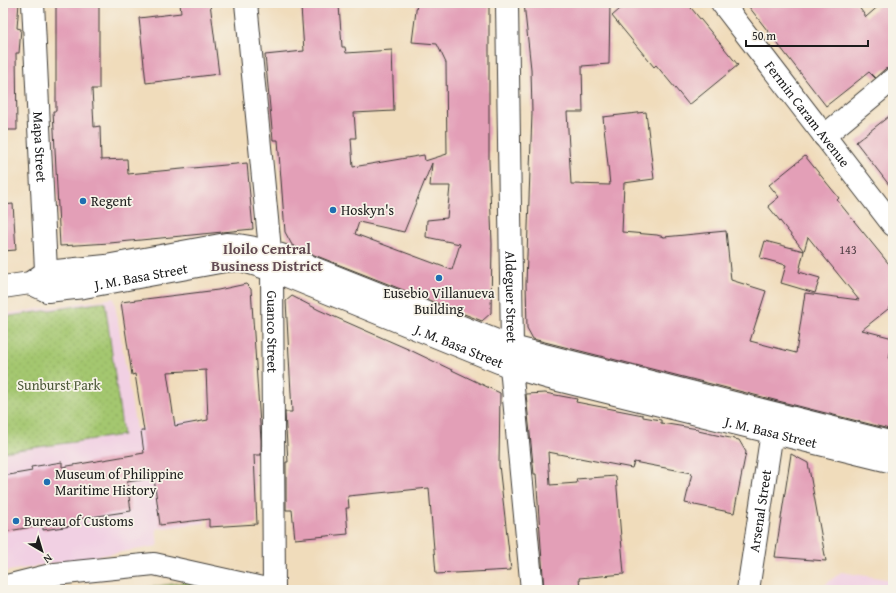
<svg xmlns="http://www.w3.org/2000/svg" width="896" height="593" viewBox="0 0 896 593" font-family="'Gentium Book Plus',serif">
  <defs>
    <pattern id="park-dots" width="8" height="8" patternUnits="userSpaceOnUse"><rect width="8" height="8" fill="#a4c770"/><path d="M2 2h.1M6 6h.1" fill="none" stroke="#8daa60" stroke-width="1.8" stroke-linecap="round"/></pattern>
  </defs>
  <rect width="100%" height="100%" fill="#f7f3e8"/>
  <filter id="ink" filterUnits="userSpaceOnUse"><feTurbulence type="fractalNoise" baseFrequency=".025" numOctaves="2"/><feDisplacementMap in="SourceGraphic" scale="8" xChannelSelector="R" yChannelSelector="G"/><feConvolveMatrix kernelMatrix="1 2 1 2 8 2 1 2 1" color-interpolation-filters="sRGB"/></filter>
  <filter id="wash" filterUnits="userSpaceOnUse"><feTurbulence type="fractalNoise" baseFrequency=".012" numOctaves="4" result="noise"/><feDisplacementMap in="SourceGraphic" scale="16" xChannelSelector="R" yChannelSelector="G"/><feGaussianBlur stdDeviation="0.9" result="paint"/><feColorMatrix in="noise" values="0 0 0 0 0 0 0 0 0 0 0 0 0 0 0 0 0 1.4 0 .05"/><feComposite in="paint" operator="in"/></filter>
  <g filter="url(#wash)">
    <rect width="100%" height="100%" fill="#f0dcbb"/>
    <!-- built -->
    <path fill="#f1d0e3" d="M114,298L136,429L195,419L204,480L200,481L205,523L156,529L158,546L3,572V314Z
      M841,572L893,580V590H818Z"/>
    <!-- park -->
    <path fill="url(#park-dots)" stroke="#607246" d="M105,302L123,435L3,452V317Z
      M187,582L218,590H126Z"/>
    <g id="blocks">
      <!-- building -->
      <path fill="#e39fb7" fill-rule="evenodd" d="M3,3H19L17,28L21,29L19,53H16L17,130H3Z
        M56,3H99V89H92L94,127L100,126L101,160L127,159L128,174L247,163L253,229L110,243L60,246L53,111H56Z
        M180,3H210L219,74L146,83L139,18L181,13Z
        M417,3H489V161L492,244L491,313L482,321L299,249L292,245L285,232L278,140H273L265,55L304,51L301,7L339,5L342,47H345L346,53L392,50L394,111L354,113L356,138H351L353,167L424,155L425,161L447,154L446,63L437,44L412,42ZM432,163L430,186H450L447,218L427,220L426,237L460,244L452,270L355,234L359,222L404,232Z
        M524,3H610L609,64L582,66L583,112H567L571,184L610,185L603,117L646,112L654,179L624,183L622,232L657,235L664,237L726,231L731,280L766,291L750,341L796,353L805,293L859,300L808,237L804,251L768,206L779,197L769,185L805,156L839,198L837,200L893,269V305L862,330L893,338L889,359H893V430L533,339L527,328L526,284L532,113L531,69Z
        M627,3H687L738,65L689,105L656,65L654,67L612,16Z
        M746,3H856L866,17L882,3H893V67L885,69L875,78L869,72L826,106Z
        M893,113V190L856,142Z
        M13,204L16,250L3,251V205Z
        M765,241L804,251L799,272L820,278L815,293L781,283L786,265L760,258Z
        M246,284L251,289L261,440V455H254L257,524L209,527V519L160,525L154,478L127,482L131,511L71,520L72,526L57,528L43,530V525L3,532V476L32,471L31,467L62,462V467L144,453L141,431H144L135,374L132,375L121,302L218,290ZM206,370L208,420L175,426L167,372Z
        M292,296L319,310L410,350L500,393L499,465L511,570L436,574L429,488L348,496L349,508H346L348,534L295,539L292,510H286V462H288L285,412H292L286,301Z
        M545,393L577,399L576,402L643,415V417L661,420V423L698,429V431L739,440L746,452L734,513L685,503L692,473L634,462L632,468L548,452L550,485L577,483L576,479L616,476L624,574L579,578L580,590H544L536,474H534L526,394Z
        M791,454L808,463L826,561L775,557Z"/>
    </g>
  </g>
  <g filter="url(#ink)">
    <use href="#blocks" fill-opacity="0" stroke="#3c3934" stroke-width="1"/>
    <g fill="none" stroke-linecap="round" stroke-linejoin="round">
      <defs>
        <g id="minor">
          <path id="s1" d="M33,3L47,291"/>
          <path id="s2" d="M246,3L272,270L274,590"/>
          <path id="s3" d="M507,3L512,347L511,367L532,590"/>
          <path id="s4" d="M722,3L893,225"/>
          <path d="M824,136L893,79"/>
          <path id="s5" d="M748,590L772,432"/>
        </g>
        <g id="major">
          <path id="s6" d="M30,283L47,291L84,287L225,261L241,260L272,270L511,367L546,377L893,462"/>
          <path d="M3,287L30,283L46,272L106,266L226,244C246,245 262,249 281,255L512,347L893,443"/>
          <path d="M3,587L55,574L154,564L271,590"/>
        </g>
      </defs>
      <!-- minor casing -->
      <use href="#minor" stroke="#3c3934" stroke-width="24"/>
      <!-- major casing -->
      <use href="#major" stroke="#3c3934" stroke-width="24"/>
      <!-- minor -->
      <use href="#minor" stroke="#fff" stroke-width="22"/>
      <!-- major -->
      <use href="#major" stroke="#fff" stroke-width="22"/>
    </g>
  </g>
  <!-- markers -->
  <g fill="#1f6fb2" stroke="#f7f3e8" stroke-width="1.5">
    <circle cx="83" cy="201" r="4"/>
    <circle cx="333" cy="210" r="4"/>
    <circle cx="439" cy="278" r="4"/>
    <circle cx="47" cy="482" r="4"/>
    <circle cx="16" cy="521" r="4"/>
  </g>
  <g text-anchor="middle" stroke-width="3.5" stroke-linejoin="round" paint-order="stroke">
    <!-- number labels -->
    <g font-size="12" fill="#4e3d43">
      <text x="848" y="254">143</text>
    </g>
    <!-- street labels -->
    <g font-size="14" fill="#1c1c1c" stroke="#f7f3e8">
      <text dy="5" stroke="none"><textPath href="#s4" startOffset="140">Fermin Caram Avenue</textPath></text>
      <text dy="5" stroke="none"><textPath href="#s1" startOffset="144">Mapa Street</textPath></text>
      <text dy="5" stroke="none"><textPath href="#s6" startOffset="114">J. M. Basa Street</textPath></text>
      <text dy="5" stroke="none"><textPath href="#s3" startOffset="294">Aldeguer Street</textPath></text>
      <text dy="5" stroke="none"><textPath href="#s2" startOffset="330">Guanco Street</textPath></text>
      <text dy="5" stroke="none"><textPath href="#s6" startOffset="450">J. M. Basa Street</textPath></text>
      <text dy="5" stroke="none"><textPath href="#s6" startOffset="774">J. M. Basa Street</textPath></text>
      <text dy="5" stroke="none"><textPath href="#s5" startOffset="80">Arsenal Street</textPath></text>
    </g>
    <!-- poi labels -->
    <g font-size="14" fill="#1c1c1c" stroke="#f7f3e8" text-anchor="start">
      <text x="91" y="206">Regent</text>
      <text x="341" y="215">Hoskyn's</text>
      <text x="439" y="298" text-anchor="middle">Eusebio Villanueva<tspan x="439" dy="16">Building</tspan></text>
      <text x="55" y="479">Museum of Philippine<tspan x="55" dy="16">Maritime History</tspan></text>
      <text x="24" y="526">Bureau of Customs</text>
    </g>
    <!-- park labels -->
    <g font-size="14" fill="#4c5839" stroke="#f7f3e8">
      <text x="59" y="390">Sunburst Park</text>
    </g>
    <!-- neighbourhood labels -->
    <g font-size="15" font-weight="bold" fill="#624a52" stroke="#f7f3e8">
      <text x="267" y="254">Iloilo Central<tspan x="267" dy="17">Business District</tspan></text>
    </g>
  </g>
  <!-- margin -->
  <rect width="896" height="593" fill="none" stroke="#f7f3e8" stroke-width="16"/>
  <!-- north arrow -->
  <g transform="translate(42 551) rotate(142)" stroke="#f7f3e8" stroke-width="3" paint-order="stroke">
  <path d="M0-3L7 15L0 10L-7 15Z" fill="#1c1c1c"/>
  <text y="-6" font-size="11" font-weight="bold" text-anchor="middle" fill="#1c1c1c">N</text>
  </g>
  <!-- scale -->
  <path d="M746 40v6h122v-6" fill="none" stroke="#1c1c1c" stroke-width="2"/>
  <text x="752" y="40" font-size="12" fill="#1c1c1c" stroke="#f7f3e8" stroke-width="3" paint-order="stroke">50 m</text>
</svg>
